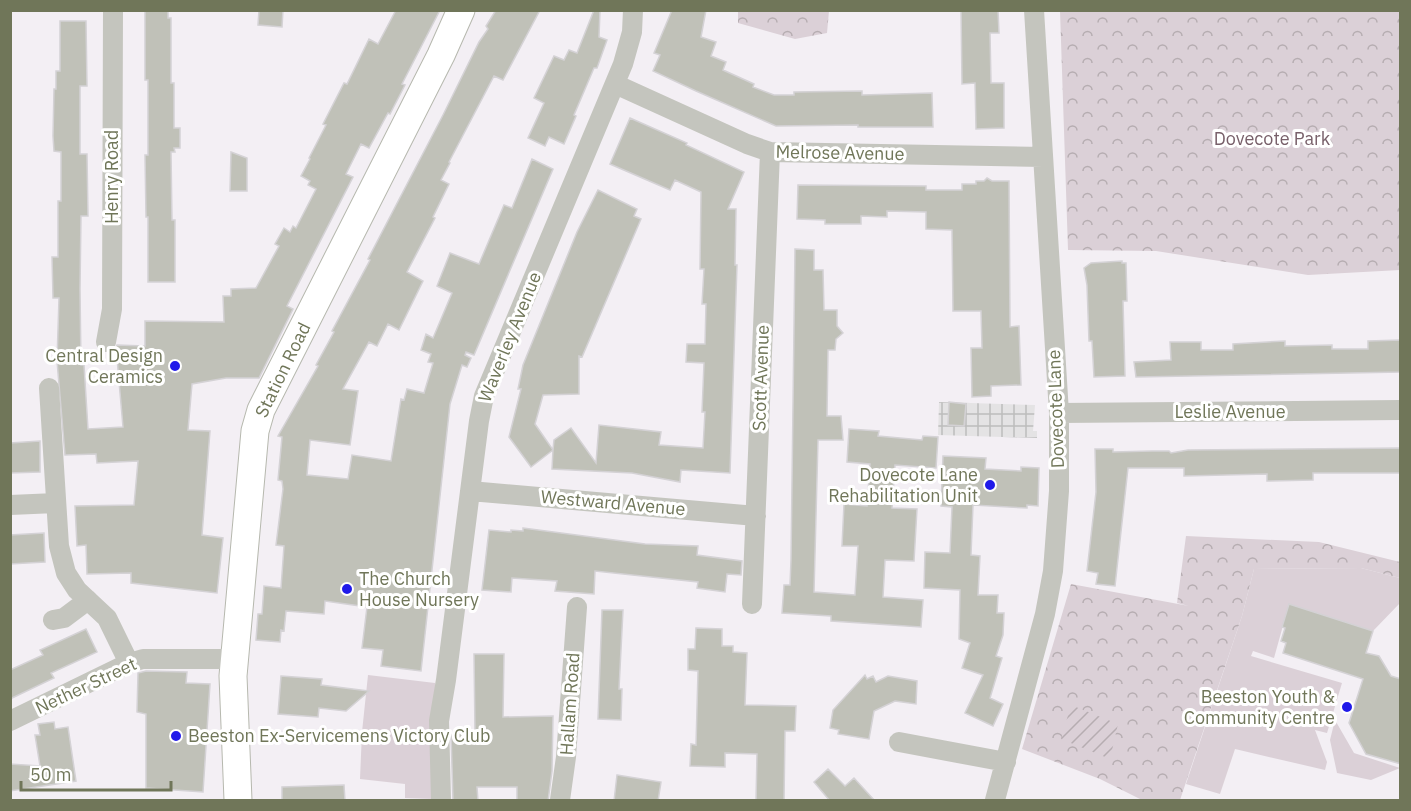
<svg xmlns="http://www.w3.org/2000/svg" width="1411" height="811" viewBox="0 0 1411 811" font-family="'IBM Plex Sans',sans-serif">
  <defs>
    <pattern id="industrial-grid" width="8" height="8" patternUnits="userSpaceOnUse" patternTransform="scale(1.5)"><rect width="8" height="8" fill="#e4e3e4"/><path d="M0 4h8M4 0v8" fill="none" stroke="#bdbdbc"/></pattern>
    <pattern id="forest-crowns" width="20" height="18" patternUnits="userSpaceOnUse" patternTransform="scale(1.5)"><rect width="20" height="18" fill="#dbd0d7"/><path d="M2 6a3 3 0 1 1 6 0M12 15a3 3 0 1 1 6 0" fill="none" stroke="#b6adb1"/></pattern>
    <pattern id="garden-furrows" width="10" height="10" patternUnits="userSpaceOnUse" patternTransform="scale(1.5)"><rect width="10" height="10" fill="#dbd0d7"/><path d="M-1 1l2-2M0 10L10 0M9 11l2-2" fill="none" stroke="#b6adb1"/></pattern>
  </defs>
  <rect width="100%" height="100%" fill="#f3eff4"/>
  <!-- industrial -->
  <path fill="url(#industrial-grid)" d="M939,402L1035,405L1033,431H1037V438L938,435Z"/>
  <!-- grass -->
  <path fill="#dbd0d7" d="M1361,568L1400,578V603L1373,631L1289,604L1274,658L1253,651L1251,656L1342,683L1327,733L1315,730L1327,762L1325,770L1235,749L1220,794L1186,784L1242,616L1254,569Z
    M368,675L435,683L434,799L405,798V784L360,779L362,732Z
    M1335,720L1354,753L1400,768L1371,780L1337,773L1330,740Z"/>
  <!-- forest -->
  <path fill="url(#forest-crowns)" d="M738,11H829L827,33L795,39L738,23Z
    M1060,11H1400V270L1308,275L1156,251L1068,250Z
    M1186,536L1319,542L1400,562V578L1361,568L1254,569L1242,616L1180,800H1142L1100,779L1022,749L1071,584L1189,606L1177,603Z"/>
  <!-- garden -->
  <path fill="url(#garden-furrows)" d="M1071,705L1118,724L1110,759L1061,739Z"/>
  <!-- building -->
  <path fill="#c0c1b8" stroke="#d4d2d5" stroke-width="1.5" d="M145,10H168V18H171V83H174V128H180V148H174L175,152H171L172,220H175V282H148V217H146L145,155H148V80H145Z
    M259,10H283L282,27L258,25Z
    M396,10H440L402,84L405,85L390,114L388,113L369,148L361,144L346,174L353,177L287,306L293,309L259,378H226L192,384L188,430L210,431L202,535L223,538L217,593L131,583V573L87,574L86,545L77,546L75,506L134,505L138,461L97,463L96,454L65,455L57,361L59,298H53L52,257H58V201H61V152L54,151L53,136L54,89H56V71H60V21H86L87,86H80V154H87L88,216H81L80,289L81,365H84L88,429L123,427L116,347L117,345L145,346V321L224,322L223,296H231V289L256,288L279,246L275,244L284,228L290,232L293,226L296,228L316,189L308,185L310,181L301,176L310,159L309,158L326,125L323,124L344,83L347,84L369,39L378,44Z
    M496,10H540L503,80L494,76L449,162L450,163L441,180L449,184L433,217L435,218L407,272L423,281L399,330L388,324L377,346L369,342L343,389L358,391L350,445L310,440L307,475L348,479L352,455L391,461L401,399L404,400L407,389L424,393L433,363L428,362L431,354L421,350L426,334L433,338L452,293L437,286L450,253L479,264L504,205L512,208L532,159L553,169L474,355L466,352L465,355L471,358L467,367L462,365L450,404L421,671L381,666L383,650L362,648L367,607L325,601L324,614L286,611L284,631L281,630L280,642L256,640L258,614H262L264,586L281,588L284,546L276,545L283,489L282,481L278,480L282,437L278,436L318,366L316,365L334,332L332,331L370,260L368,259L443,115L479,42L488,29L486,26Z
    M594,10H600L599,37L607,40L597,68H594L574,115L576,116L564,144L549,137L545,146L528,138L544,103L534,98L554,56L564,60L569,50L577,53Z
    M672,10H706L701,37L716,42L711,56L726,62L723,70L754,84L753,87L774,95H794V92L862,91V95L932,93L933,127H858V125L776,126L696,91L653,71L660,55L654,53Z
    M961,10H998L999,33H990L991,83H1004V128L976,129L975,83L962,84Z
    M630,118L687,143L686,145L744,172L728,209H736L735,265H737L730,473L681,470L680,482L632,473L552,469L553,450L531,467L509,437L521,389H518L523,365L577,232L598,190L637,209L634,216L641,219L582,357L579,356V394L543,395L535,424L553,450L554,440L571,428L596,463L599,425L661,432L659,445L703,448L705,412H702L704,363L686,362L687,344H705L706,304H702L704,269H700L701,192L675,180L670,190L610,164Z
    M231,152L247,158V191H230Z
    M987,178L992,181H1009L1010,327L1019,326L1021,385L991,386V396L972,397L971,348H982L981,311H953L952,230L926,229V212L887,211V217L861,216V224H825V220L797,219L798,185L926,186V190H962V184H976V181H984Z
    M795,249L814,250V270H823L824,310H837V326L843,333L836,339L835,350H828L827,416H841L843,440H818L814,592L855,595L858,546H842L844,504L867,506L870,464L847,462L849,429L879,431L878,436L922,440L923,436L938,437L936,468L895,465L892,508L917,509L914,561L885,560L883,597L923,600L921,627L831,621V616L782,613L784,585H790L791,560Z
    M1122,261V263H1126L1127,301H1123L1125,376L1094,377L1092,341H1089L1087,285L1084,268L1091,263Z
    M1401,340V372L1136,377L1134,362L1171,360L1170,342H1201V350H1233V344L1285,341V346L1332,345V349H1368V341Z
    M949,402L966,404L964,426L948,425Z
    M40,441V472L10,473V443Z
    M1401,448V473H1313V480L1267,481V474L1184,476V468H1128L1115,586L1096,584L1098,573L1087,571L1096,492L1095,449H1113V452L1152,451H1169L1171,453L1188,450Z
    M943,456L986,458L985,469L1021,471V467L1039,468L1038,506L1027,505V508L973,505L971,555L980,556L978,595H998L997,613H1004L1003,635L996,656L1002,658L990,698L1003,704L993,726L965,713L983,675L962,668L970,643L959,639L960,590L924,588L925,552L950,553L952,507L941,506Z
    M523,528L645,544L698,546L697,555L742,561L741,575L727,574L725,592L697,588L698,582L595,571L594,594L555,591L557,581L512,578L511,592L482,590L489,530L511,532V530L523,531Z
    M44,533L45,562L10,564V535Z
    M1289,604L1373,631L1366,653L1379,656L1391,676L1401,679V764L1366,754L1349,723L1363,679L1283,653L1286,643L1281,641L1285,628L1282,627Z
    M602,610H623L619,689H622L621,720L598,719Z
    M696,628L722,629V646H733V652L747,653L745,705L796,706L795,731H785L784,801H756L757,754L725,753V767L690,766L691,744L696,745L698,671L688,670V649H695Z
    M86,629L97,652L51,673L54,678L10,699V670L43,655L40,650Z
    M474,654H504L503,717L553,716L552,771L548,801H517V787H477L478,801H453L451,734L475,733Z
    M146,671L187,672L186,683L210,684L203,792L146,788V714L137,712L138,673Z
    M865,675L867,679L873,676L876,682L888,676L917,681L916,704L895,701L874,711L869,739L838,734L839,730L830,728L833,710Z
    M281,676L322,679L321,685L369,691L346,711L319,708L318,717L278,714Z
    M54,722L55,729L68,727L76,781L10,791V764L40,766L35,735H40L38,724Z
    M828,769L845,786L854,778L875,801H830L814,782Z
    M617,775L661,782L658,801H614Z
    M344,785L345,801H282V787Z"/>
  <g fill="none" stroke-linecap="round" stroke-linejoin="round">
    <defs>
      <path id="secondary" d="M238,800L233,676L255,431L261,410L441,55L461,10"/>
    </defs>
    <!-- secondary casing -->
    <use href="#secondary" stroke="#b6b8ae" stroke-width="29"/>
    <!-- street -->
    <path stroke="#c4c5be" stroke-width="20" d="M615,84L747,144L770,152L1043,157
      M106,342L112,309L113,10
      M49,388L59,546L66,573L77,590L107,618L129,663
      M1059,413L1400,410
      M470,491L756,516
      M10,505L56,503
      M752,604L770,152
      M53,620L64,618L88,600
      M10,721L129,663L143,659H235
      M899,742L1006,762
      M441,800L439,721L446,680L479,421L484,396L623,64L632,32L633,10
      M560,800L566,757L577,607
      M995,800L1045,614L1053,571L1059,491V413L1034,10"/>
    <!-- secondary -->
    <use href="#secondary" stroke="#fff" stroke-width="27"/>
  </g>
  <!-- markers -->
  <g fill="#201ae9" stroke="#fff" stroke-width="2">
    <circle cx="175" cy="366" r="6"/>
    <circle cx="990" cy="485" r="6"/>
    <circle cx="347" cy="589" r="6"/>
    <circle cx="1347" cy="707" r="6"/>
    <circle cx="176" cy="736" r="6"/>
  </g>
  <g text-anchor="middle" stroke-width="6" stroke-linejoin="round" paint-order="stroke">
    <!-- park labels -->
    <g font-size="18" fill="#78606a" stroke="#fff">
      <text x="1272" y="145">Dovecote Park</text>
    </g>
    <!-- street labels -->
    <g font-size="18" fill="#707659" stroke="#fff">
      <text transform="translate(840 153) rotate(1)" y="6">Melrose Avenue</text>
      <text transform="translate(112 177) rotate(-90)" y="6">Henry Road</text>
      <text transform="translate(510 337) rotate(-68)" y="6">Waverley Avenue</text>
      <text transform="translate(283 370) rotate(-64)" y="6">Station Road</text>
      <text transform="translate(761 378) rotate(-88)" y="6">Scott Avenue</text>
      <text transform="translate(1056 409) rotate(-92)" y="6">Dovecote Lane</text>
      <text x="1230" y="418">Leslie Avenue</text>
      <text transform="translate(613 503) rotate(5)" y="6">Westward Avenue</text>
      <text transform="translate(86 686) rotate(-25)" y="6">Nether Street</text>
      <text transform="translate(570 704) rotate(-86)" y="6">Hallam Road</text>
    </g>
    <!-- poi labels -->
    <g font-size="18" fill="#707659" stroke="#fff" text-anchor="end">
      <text x="163" y="362">Central Design<tspan x="163" dy="21">Ceramics</tspan></text>
      <text x="978" y="481">Dovecote Lane<tspan x="978" dy="21">Rehabilitation Unit</tspan></text>
      <text x="359" y="585" text-anchor="start">The Church<tspan x="359" dy="21">House Nursery</tspan></text>
      <text x="1335" y="703">Beeston Youth &amp;<tspan x="1335" dy="21">Community Centre</tspan></text>
      <text x="188" y="742" text-anchor="start">Beeston Ex-Servicemens Victory Club</text>
    </g>
  </g>
  <!-- border -->
  <rect width="1411" height="811" fill="none" stroke="#707659" stroke-width="24"/>
  <!-- scale -->
  <path d="M21 781v9h150v-9" fill="none" stroke="#707659" stroke-width="3"/>
  <text x="30" y="781" font-size="18" fill="#707659" stroke="#ffffff" stroke-width="4.5" paint-order="stroke">50 m</text>
</svg>
